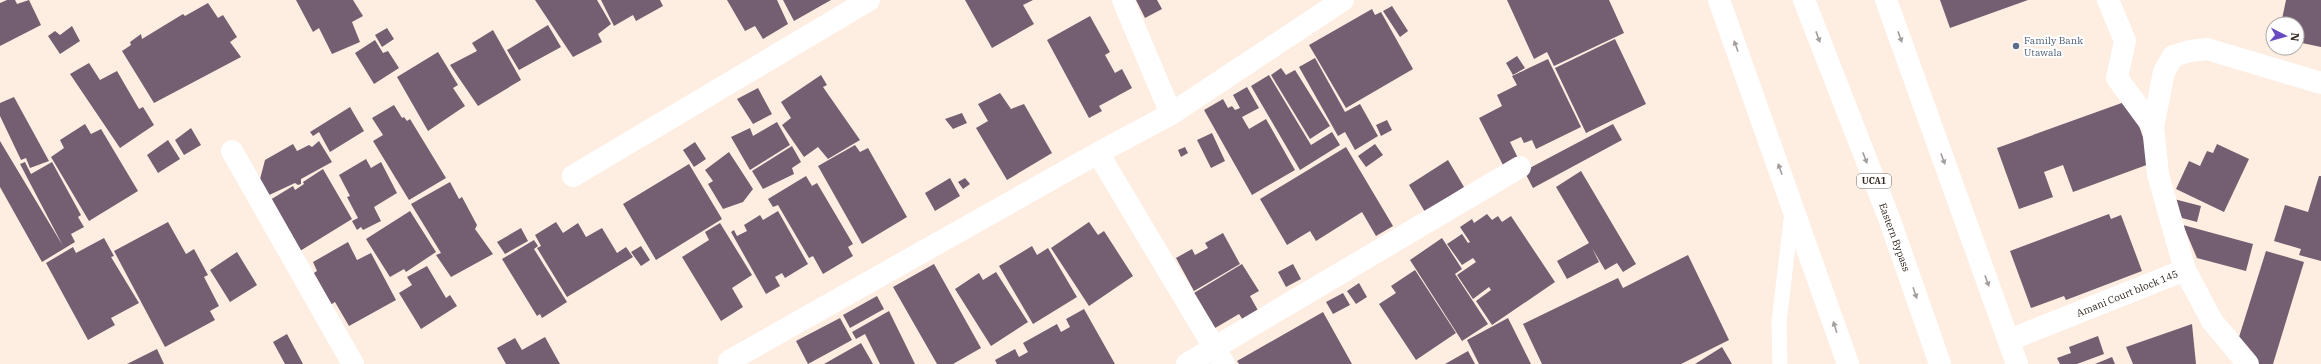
<svg xmlns="http://www.w3.org/2000/svg" width="2321" height="364" viewBox="0 0 2321 364" font-family="'IBM Plex Serif',serif">
  <rect width="100%" height="100%" fill="#feede1"/>
  <!-- building -->
  <path fill="#745e71" d="M7,0H15L17,4L29,0L41,25L0,46V3Z
    M296,0H353L363,16L352,22L360,42L332,54L319,28L313,32Z
    M535,0H597L611,24L598,34L602,42L573,57Z
    M601,0H660L663,6L636,21L633,15L614,26Z
    M727,0H777L788,24L763,39L755,26L745,31Z
    M783,0H831L794,21Z
    M965,0H1033L1023,5L1034,24L992,48Z
    M1136,0H1157L1162,9L1145,18Z
    M1507,0H1609L1624,33L1554,66L1547,52L1534,59Z
    M1940,0H2028L1950,28Z
    M2286,0H2321V47L2302,43L2304,35L2297,33V24H2281Z
    M208,3L218,18L223,15L237,37L230,42L241,57L154,103L122,51L131,45L130,42L141,34L142,39L183,14L185,16Z
    M1392,6L1408,31L1400,37L1383,11Z
    M1372,9L1375,15L1381,12L1413,69L1346,108L1309,45Z
    M1090,16L1110,52L1105,55L1115,73L1122,69L1132,88L1099,106L1102,111L1089,118L1047,40Z
    M548,25L561,47L519,70L507,50Z
    M72,26L80,41L60,54L48,36L55,31L60,35Z
    M387,28L394,39L382,47L375,35Z
    M493,30L521,80L478,106L450,65L477,51L472,43Z
    M1615,39L1646,104L1586,133L1555,68Z
    M375,40L383,53L388,51L399,68L374,84L355,53Z
    M438,52L458,85L453,88L465,106L428,131L397,77Z
    M1517,56L1525,68L1513,75L1506,63Z
    M1315,58L1345,112L1360,104L1378,136L1355,150L1345,132L1338,136L1299,67Z
    M1548,59L1581,127L1536,149L1532,140L1524,143L1521,137L1510,142L1518,158L1503,165L1479,118L1502,106L1497,95L1517,85L1512,76Z
    M89,63L100,80L117,71L139,109L143,107L154,125L120,148L70,74Z
    M1281,68L1286,75L1295,70L1330,126L1310,139L1271,75Z
    M821,75L827,85L823,87L860,140L828,159L818,147L804,157L782,125L791,118L781,102Z
    M1269,75L1311,145L1332,132L1340,145L1300,170L1251,86Z
    M1247,87L1259,108L1242,117L1249,129L1266,119L1295,170L1252,195L1204,110L1223,99L1228,108L1232,106L1235,110L1240,108L1233,95Z
    M758,88L772,114L753,124L737,99Z
    M1000,93L1011,109L1024,104L1052,153L1007,180L976,128L988,121L978,104Z
    M14,97L49,161L30,168L26,158L21,160L0,116V103Z
    M2130,100L2152,163L2073,192L2063,165L2044,172L2053,197L2019,209L1997,148Z
    M394,105L402,118L404,117L407,121L410,119L446,178L409,200L373,141L383,135L372,118Z
    M350,107L364,131L330,152L319,132L313,136L310,132Z
    M962,113L967,123L953,129L945,119Z
    M1387,120L1392,130L1381,136L1376,125Z
    M777,122L790,145L750,170L731,137L750,128L753,136Z
    M85,124L91,134L101,129L138,191L89,221L51,157L64,148L60,140Z
    M1613,124L1622,140L1533,188L1524,171Z
    M191,128L201,145L184,155L175,140Z
    M1212,133L1225,161L1211,168L1197,140Z
    M168,140L180,159L158,173L147,155Z
    M0,141L63,246L20,164L25,162L31,174L52,162L81,215L78,217L84,227L71,234L75,242L42,262L0,187Z
    M319,141L332,162L301,179V184L298,185L295,183L267,196L259,183L265,160L293,144L297,151L309,145L312,147Z
    M695,142L706,159L694,167L683,150Z
    M1375,144L1383,155L1366,167L1358,156Z
    M2217,144L2249,159L2224,212L2176,189L2189,161L2200,166L2207,151L2213,153Z
    M855,145L860,152L868,148L907,217L862,244L818,166Z
    M792,146L801,162L792,168L794,174L763,189L752,171Z
    M1185,147L1188,153L1181,157L1178,150Z
    M1346,147L1393,226L1376,236L1362,212L1316,241L1310,231L1287,245L1260,199Z
    M729,152L753,189L743,202L723,209L708,184L713,181L705,170Z
    M366,159L371,168L381,162L397,193L374,207L381,221L363,230L361,227L357,230L352,221L358,218L347,197L350,196L339,175Z
    M1448,160L1464,187L1425,212L1409,185Z
    M689,164L722,219L656,260L623,204Z
    M323,169L352,219L300,251L270,200L293,186L295,190L304,184L303,182Z
    M1581,171L1636,264L1623,272L1617,263L1605,270L1592,248L1599,262L1567,279L1557,261L1589,243L1556,187Z
    M806,176L812,186L817,183L853,244L848,247L853,256L823,274L813,256L809,258L778,205L773,207L768,199Z
    M2319,176H2321V261L2299,255L2301,249L2274,241L2285,205L2308,212Z
    M950,178L960,196L935,211L925,193Z
    M965,178L970,184L963,189L958,182Z
    M450,182L459,199L462,197L477,225L475,229L493,254L451,277L436,255L441,253L411,204Z
    M2174,199L2201,206L2197,222L2182,218Z
    M410,211L436,252L406,272L404,269L390,277L366,239Z
    M778,211L808,264L785,278L782,273L775,277L780,286L766,294L731,232L734,230L737,236L747,231L744,225L760,215L763,220Z
    M1487,214L1492,220L1498,216L1502,222L1511,216L1555,282L1492,325L1476,301L1491,290L1489,287L1473,299L1457,275L1476,262L1473,258L1462,265L1447,244L1462,234L1468,243L1470,242L1460,227L1472,219L1474,223Z
    M2109,214L2111,219L2121,215L2142,271L2066,300L2064,296L2031,308L2010,251Z
    M168,222L186,254L194,249L208,275L204,277L219,306L210,311L215,320L165,347L114,251Z
    M556,222L563,233L578,223L586,237L602,228L617,253L626,247L633,257L567,297L537,248L541,246L535,235Z
    M1089,222L1098,235L1104,231L1133,276L1089,306L1051,248Z
    M720,223L752,275L732,288L743,307L721,321L682,257L709,240L705,232Z
    M2183,225L2253,244L2246,271L2197,258Z
    M521,228L528,241L505,254L497,242Z
    M1223,233L1240,264L1194,291L1176,258L1192,249L1195,255L1208,248L1205,243Z
    M104,238L114,256L111,257L139,303L111,318L115,325L88,340L46,263L73,247L76,253Z
    M1442,238L1462,269L1455,274L1488,324L1462,341L1410,260Z
    M534,240L538,246L534,249L567,302L542,318L540,314L537,316L502,259Z
    M348,242L357,260L371,253L396,300L349,326L335,302L327,307L309,276L317,271L313,262Z
    M641,246L650,260L641,266L631,252Z
    M1032,246L1037,255L1048,248L1077,297L1033,324L999,266Z
    M2266,251L2304,262L2273,364H2247L2234,353Z
    M237,252L257,285L230,302L210,270Z
    M1688,255L1729,340L1681,364H1542L1523,324L1618,278L1623,288Z
    M934,264L981,348L953,364H937L893,287Z
    M1242,264L1259,291L1250,296L1260,314L1245,323L1239,314L1210,331L1189,296Z
    M1293,264L1301,279L1286,287L1278,272Z
    M427,266L446,298L450,295L457,306L421,329L399,293L412,285L407,277Z
    M1415,270L1456,333L1416,360L1379,304L1396,293L1391,286Z
    M996,272L1028,322L991,346L955,289L979,273L983,280Z
    M1359,283L1367,297L1356,304L1347,291Z
    M1343,293L1350,305L1333,314L1326,302Z
    M877,296L884,309L850,328L843,315Z
    M1084,309L1115,364H997L995,360L1015,349L1019,357L1028,352L1023,343L1057,324L1061,332L1070,327L1066,319Z
    M889,311L915,364H880L865,334L856,339L852,332Z
    M1323,312L1352,364H1239L1237,361Z
    M840,318L852,340L808,364L796,341Z
    M1508,318L1531,364H1479L1467,340Z
    M2192,324L2196,364H2133L2126,347Z
    M287,334L303,364H285L273,342Z
    M2098,336L2104,354L2077,364H2060L2057,358L2071,353L2069,347Z
    M545,337L560,364H506L497,348L515,338L522,350Z
    M861,343L873,364H824Z
    M1722,347L1732,364H1695Z
    M157,349L164,364H127Z
    M1468,351L1475,364H1445Z
    M2112,357L2115,364H2095Z"/>
  <g fill="none" stroke-linecap="round" stroke-linejoin="round">
    <!-- lane -->
    <path stroke="#fff" stroke-width="15" d="M1780,364L1779,322L1792,212"/>
    <!-- street -->
    <path stroke="#fff" stroke-width="22" d="M1123,0L1171,114
      M1886,0L2017,364
      M2108,0L2125,41L2117,78L2153,127
      M232,151L353,364
      M1098,153L1224,364
      M573,176L869,0
      M2185,270L2158,174L2153,127L2164,72L2173,56L2190,51L2207,49L2321,83
      M2009,340L2185,270L2212,321L2248,364
      M729,361L1098,153L1171,114L1343,0
      M1187,364L1520,167"/>
    <!-- primary -->
    <path stroke="#fff" stroke-width="22" d="M1719,0L1848,364
      M1804,0L1889,218L1940,364"/>
  </g>
  <!-- one-way arrows -->
  <defs><path id="oneway-solid" d="M-6-.8H1V-3.2L6.5 0L1 3.2V.8H-6Z"/></defs>
  <g fill="#a39e9b">
    <use href="#oneway-solid" transform="translate(1818 37) rotate(70)"/>
    <use href="#oneway-solid" transform="translate(1900 37) rotate(70)"/>
    <use href="#oneway-solid" transform="translate(1736 46) rotate(-110)"/>
    <use href="#oneway-solid" transform="translate(1865 158) rotate(69)"/>
    <use href="#oneway-solid" transform="translate(1943 159) rotate(70)"/>
    <use href="#oneway-solid" transform="translate(1780 169) rotate(-110)"/>
    <use href="#oneway-solid" transform="translate(1987 281) rotate(70)"/>
    <use href="#oneway-solid" transform="translate(1915 293) rotate(71)"/>
    <use href="#oneway-solid" transform="translate(1835 327) rotate(-108)"/>
  </g>
  <!-- markers -->
  <circle fill="#5c6f8a" stroke="#fff" stroke-width="1.5" cx="2016" cy="46" r="4"/>
  <g text-anchor="middle" stroke-width="4" stroke-linejoin="round" paint-order="stroke">
    <!-- shield labels -->
    <rect fill="#fff" stroke="#706863" stroke-width="1" x="1857" y="174" width="34" height="14" rx="3"/>
    <g font-size="9" font-weight="bold" fill="#322720">
      <text x="1874" y="184">UCA1</text>
    </g>
    <!-- service labels -->
    <g font-size="10" fill="#4e5e75" stroke="#fff" text-anchor="start">
      <text x="2024" y="44">Family Bank<tspan x="2024" dy="12">Utawala</tspan></text>
    </g>
    <!-- street labels -->
    <g font-size="10" fill="#322720" stroke="#fff">
      <text transform="translate(1895 237) rotate(70)" y="4">Eastern Bypass</text>
      <text transform="translate(2127 293) rotate(-22)" y="4">Amani Court block 145</text>
    </g>
  </g>
  <!-- north arrow -->
  <g transform="translate(2285 36) rotate(96)"><circle r="19" fill="#ffffff" stroke="#ada9a6"/>
  <path d="M0-3L7 15L0 10L-7 15Z" fill="#6849c2"/>
  <text y="-6" font-size="11" font-weight="bold" text-anchor="middle" fill="#322720">N</text>
  </g>
</svg>
